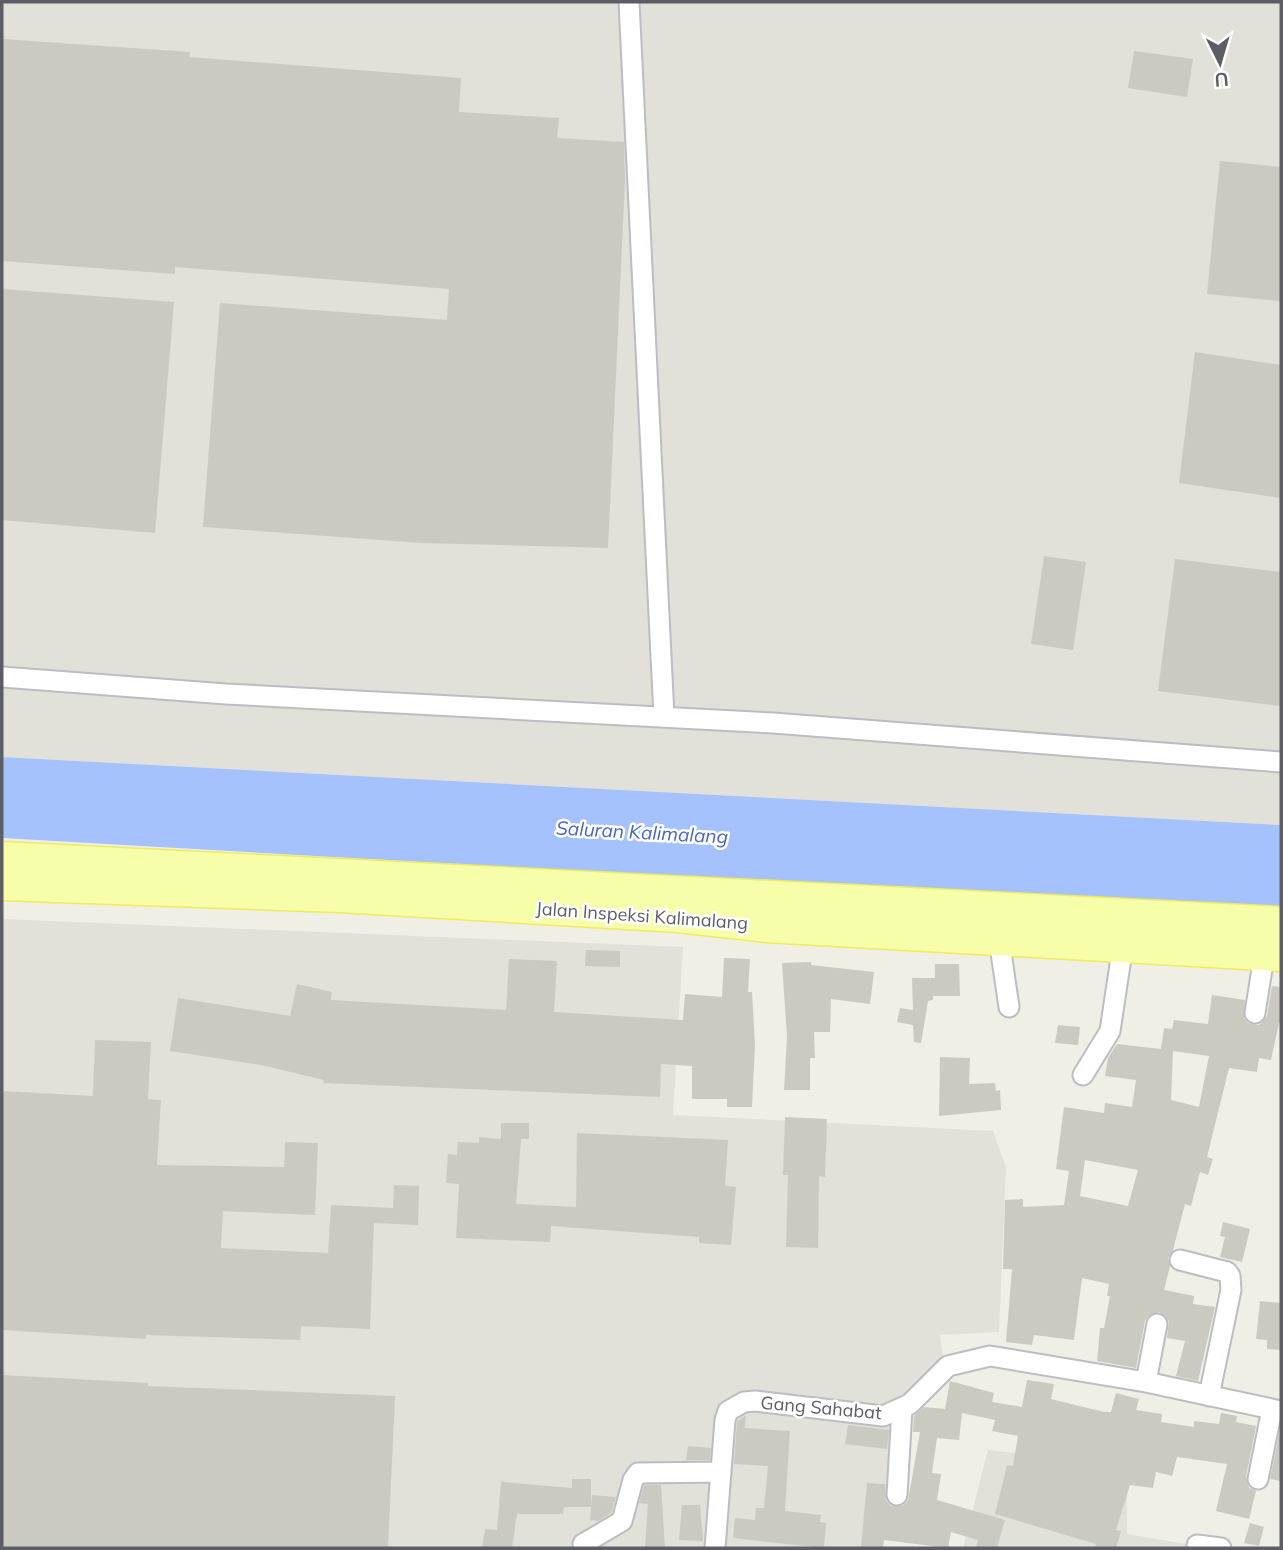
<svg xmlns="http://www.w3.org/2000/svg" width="1283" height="1550" viewBox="0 0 1283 1550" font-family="Mulish,sans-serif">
  <rect width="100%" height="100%" fill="#efefe5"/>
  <!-- industrial -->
  <path fill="#e1e0d9" d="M2,2H1281V825L2,757Z
    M2,919L683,947L673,1115L993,1131L1006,1168L999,1332L940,1335L945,1375L894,1428L880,1548H2Z
    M988,1450L1127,1465V1534L1210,1548H963Z"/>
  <!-- water -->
  <path fill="#a5c2fe" d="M2,757L1281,825V911L2,838Z"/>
  <!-- building -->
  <path fill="#cacac1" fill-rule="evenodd" d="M2,39L190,52L189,57L461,78L459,112L559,118L557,138L624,142L625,180L608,548L422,543L203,527L220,303L447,320L449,289L175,267V274L2,261Z
    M1134,51L1193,59L1187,97L1128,88Z
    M1220,161L1281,167V301L1207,294Z
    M2,289L174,302L155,533L2,520Z
    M1195,352L1281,365V498L1179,483Z
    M1044,556L1086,562L1073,650L1031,644Z
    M1175,559L1281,572V706L1158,691Z
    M586,950L620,951V967L585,966Z
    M724,958L750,959L748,992H752L755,1044L752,1107H727V1099H692V1066L661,1064L660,1097L323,1083L324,1080L261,1065L170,1051L178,998L290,1016L297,984L332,992L331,1000L506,1010L509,959L557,961L554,1012L683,1020L685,994L722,997Z
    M811,962V965L874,972L870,1004L831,999L830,1032H814L815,1058H810V1090H784L787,1037L782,963Z
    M935,964H959L960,996H933V1000L928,1001L921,1043L914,1042L913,1025L897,1022L900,1008L913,1010L912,978H935Z
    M1272,986L1281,987V1023H1279L1271,1060L1259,1058L1257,1072L1229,1068L1207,1157L1213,1159L1208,1175L1200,1172L1191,1206L1185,1204L1173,1250L1168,1258L1170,1266L1164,1290L1194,1296L1193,1304L1215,1307L1198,1381L1176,1376L1185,1341L1167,1338L1169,1321L1159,1312L1148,1316L1145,1321L1136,1368L1097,1361L1100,1328H1104L1110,1296H1107L1109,1284L1082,1278L1074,1340L1034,1335L1032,1345L1006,1342L1012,1269H1003L1005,1200L1023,1199V1207L1064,1205L1069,1171L1056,1169L1064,1107L1104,1113L1105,1103L1132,1107L1136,1080L1105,1076L1108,1058L1117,1044L1161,1049L1164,1028L1172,1029L1174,1020L1208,1024L1212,995L1245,1000L1244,1018L1248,1023L1259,1025L1267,1016ZM1173,1051L1209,1056L1199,1107L1171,1100ZM1085,1160L1138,1170L1128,1206L1080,1196Z
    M1058,1025L1080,1027L1078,1045L1055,1043Z
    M95,1040L151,1042L148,1099L161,1100L157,1165L284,1167L285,1142L318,1143L315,1215L223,1211L221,1248L328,1253L331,1205L393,1208L394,1185L419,1186L418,1225L374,1223L370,1329L301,1326L300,1340L146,1335V1339L2,1330V1091L93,1096Z
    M940,1057L970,1058L969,1084L995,1083L996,1091L1000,1090L1001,1110L939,1116Z
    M785,1117L827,1119L825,1177L819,1176L818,1248L786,1247L788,1175H783Z
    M501,1123H529V1139H521L516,1204L576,1207L577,1133L728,1140L725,1186L736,1187L731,1245L699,1243V1237L551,1226L550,1242L456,1238L459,1184L446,1183L448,1154L457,1155L458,1142L479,1143V1137L501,1139Z
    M1223,1222L1250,1229L1242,1262L1220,1257L1225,1237L1220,1236Z
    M1260,1301L1281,1303V1350L1267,1349V1340L1256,1339Z
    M2,1375L148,1383V1386L395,1396L388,1548H2Z
    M1027,1380L1054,1384L1051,1399L1104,1412H1111L1116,1393L1139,1399L1136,1410L1162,1414L1161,1422L1194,1427V1421L1219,1424L1221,1413L1237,1416L1236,1422L1256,1426L1246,1477L1249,1488L1256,1491L1249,1519L1216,1511L1227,1464L1177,1457L1172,1476L1156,1472L1153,1488L1130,1485L1116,1530L1121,1531L1116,1548H1095L1096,1544L995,1514L1007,1465L1013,1466L1018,1436L992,1431L995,1420L962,1413L959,1440L937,1438L932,1473L941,1474L937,1500L1005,1520L997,1548H976L978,1540L951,1532L948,1548L884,1540L883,1548H861L867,1483L885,1484L886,1500L891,1506H902L908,1501L920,1432H913L914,1416L924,1407L945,1409L950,1381L994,1393L992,1402L1022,1407Z
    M746,1415L745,1428L790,1431L785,1511L821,1515L820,1522L826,1523L824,1548L733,1538L735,1518L755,1520L756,1508H764L768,1466L734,1464L737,1422Z
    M848,1425L889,1430L887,1449L845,1444Z
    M1279,1435H1281V1481L1270,1479Z
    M688,1446L711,1448L710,1460H686Z
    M572,1479H591V1507H564L563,1514H517L512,1548H482L485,1529L497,1530L501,1482L572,1488Z
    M644,1485H661L665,1548H645L648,1504L639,1503Z
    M592,1495L616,1497L611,1513L598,1521L590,1520Z
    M682,1505H700L703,1541L679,1540Z
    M1250,1523L1264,1527L1259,1546L1244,1543Z"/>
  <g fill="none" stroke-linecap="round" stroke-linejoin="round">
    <defs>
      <path id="minor" d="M629,2L664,717
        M2,677L226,694L773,723L1281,762
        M998,932L1009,1007
        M1255,1013L1266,944
        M1083,1075L1110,1031L1124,938
        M1180,1260L1227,1272L1230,1276L1231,1290L1209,1396
        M1146,1382L1157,1324
        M1258,1479L1272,1409
        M897,1495L902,1409
        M583,1544L622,1521L633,1480L638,1473L721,1472
        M1197,1545L1221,1548
        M715,1548L725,1420L728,1411L744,1402L755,1401L883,1416L910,1404L948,1366L990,1356L1146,1382L1281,1411"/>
      <path id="primary" d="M2,858L1281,923
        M2,884L340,896L679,916L767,926L1281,955"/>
    </defs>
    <!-- minor casing -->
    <use href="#minor" stroke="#bcbdc3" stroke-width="23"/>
    <!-- primary casing -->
    <use href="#primary" stroke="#f1eb5c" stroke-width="35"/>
    <!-- minor -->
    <use href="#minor" stroke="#fff" stroke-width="19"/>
    <!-- primary -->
    <use href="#primary" stroke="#f7feaa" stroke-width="32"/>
  </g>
  <g text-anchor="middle" stroke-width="5" stroke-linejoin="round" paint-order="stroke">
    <!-- street labels -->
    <g font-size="18" fill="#5d5e65" stroke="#fff">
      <text transform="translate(642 916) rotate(4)" y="6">Jalan Inspeksi Kalimalang</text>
      <text transform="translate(821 1408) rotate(5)" y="6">Gang Sahabat</text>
    </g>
    <!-- water labels -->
    <g font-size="19" font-style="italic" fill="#4765c3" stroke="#fff">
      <text transform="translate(642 832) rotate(3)" y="7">Saluran Kalimalang</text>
    </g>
  </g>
  <!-- border -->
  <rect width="1283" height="1550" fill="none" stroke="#5d5e65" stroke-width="7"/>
  <!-- north arrow -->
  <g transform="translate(1220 63) rotate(175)" stroke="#ffffff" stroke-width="5" paint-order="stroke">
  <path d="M0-5L12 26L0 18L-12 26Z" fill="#5d5e65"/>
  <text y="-10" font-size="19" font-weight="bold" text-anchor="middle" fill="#5d5e65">U</text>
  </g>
</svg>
